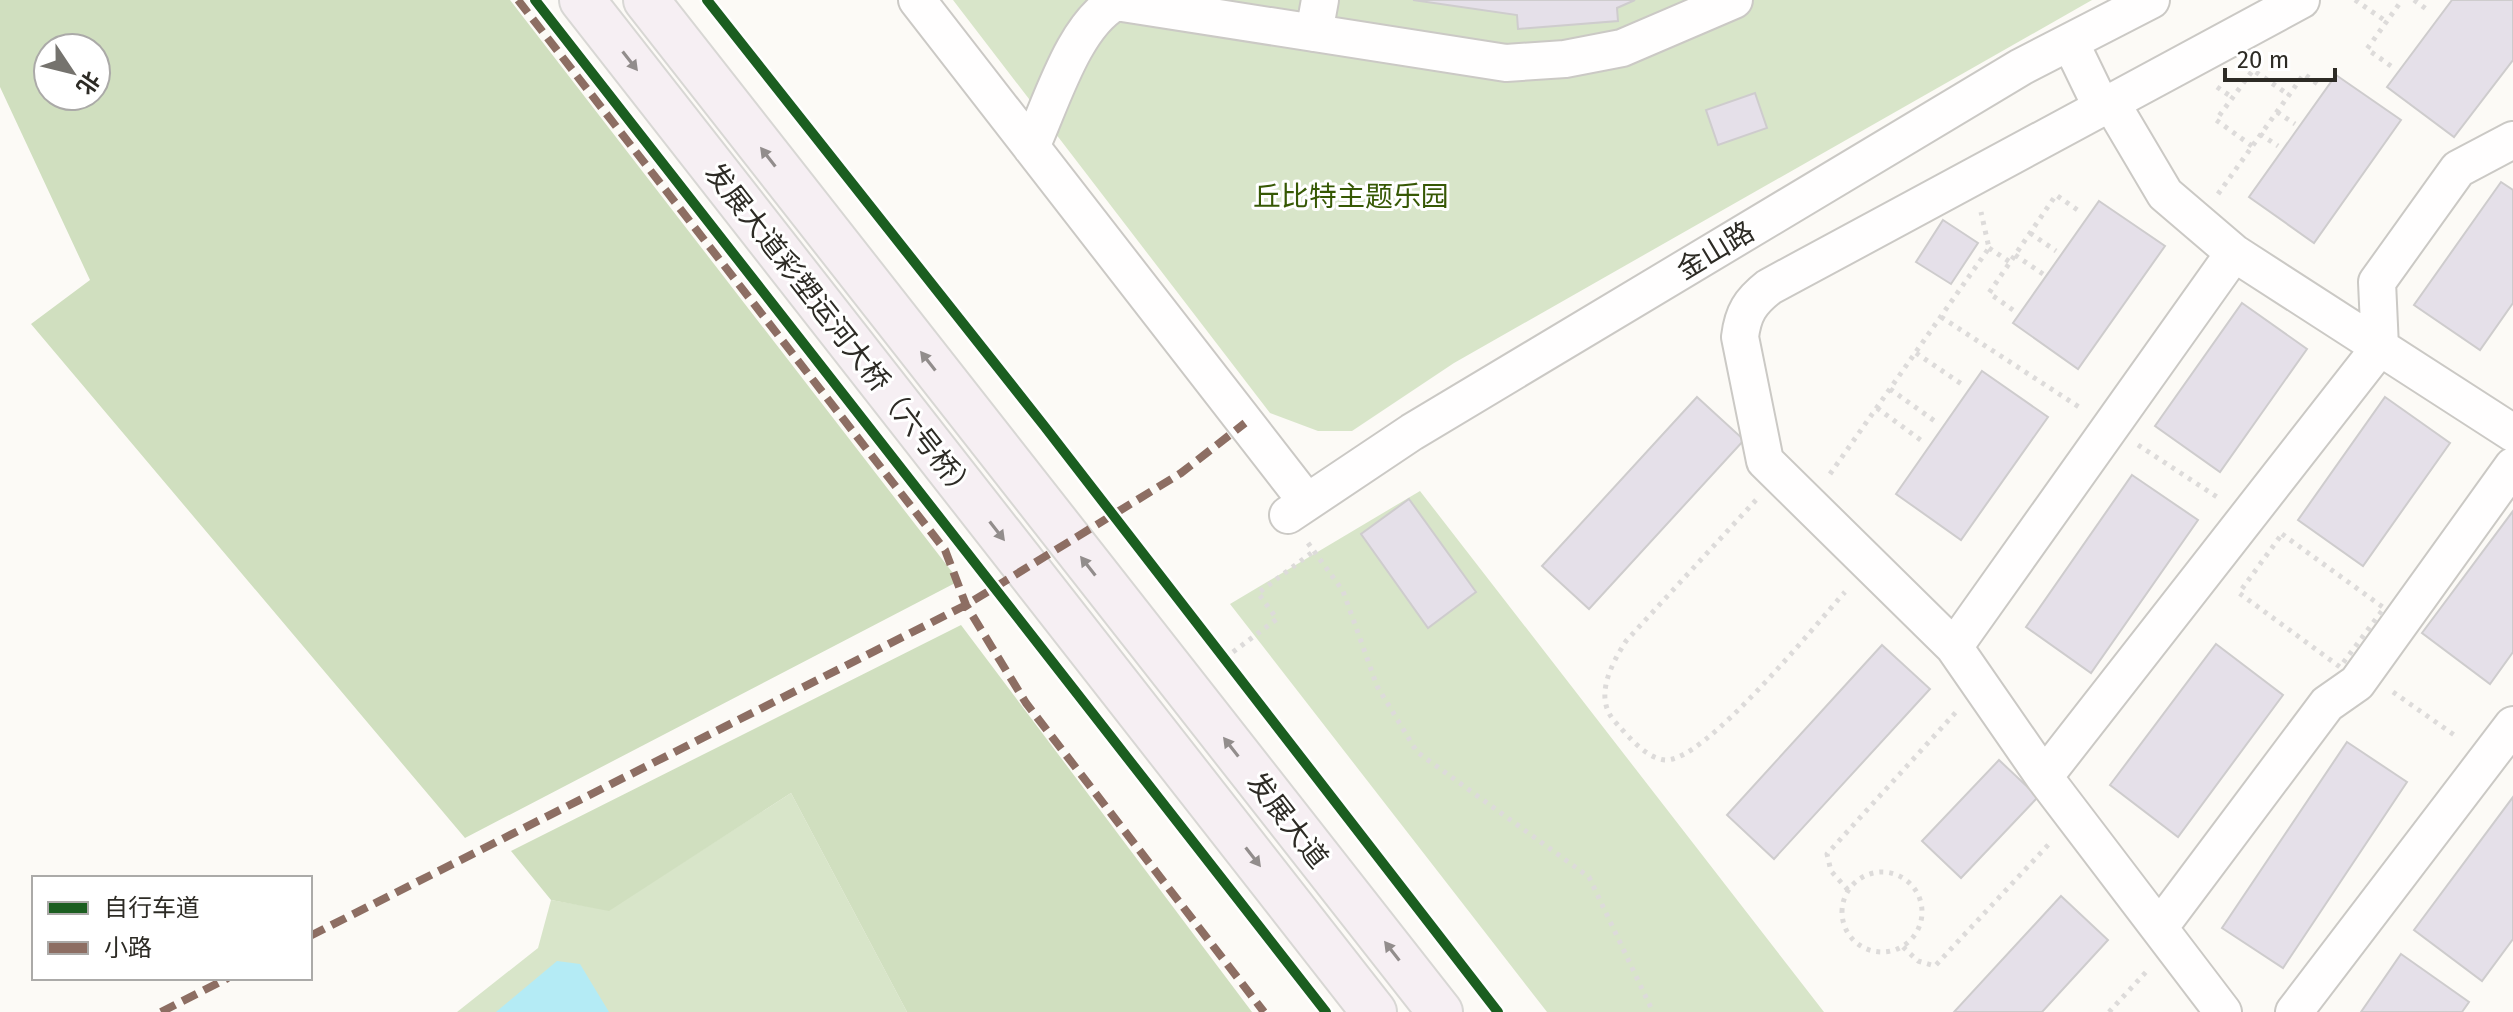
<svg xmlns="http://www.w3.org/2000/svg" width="2513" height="1012" viewBox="0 0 2513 1012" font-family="'Fira Sans','Noto Sans SC',sans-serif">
  <rect width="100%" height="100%" fill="#fcfaf6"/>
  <!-- green -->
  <path fill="#d8e5c9" d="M953,0H2092L1454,363L1352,431H1318L1270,413Z
    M1420,491L1824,1012H1547L1230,604Z
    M791,793L907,1012H457L538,948L551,900L609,910Z"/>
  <!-- forest -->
  <path fill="#d0dfbf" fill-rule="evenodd" d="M0,0H510L959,581L465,838L31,324L90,280L0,87ZM48,48H96V96H48Z
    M961,625L1252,1012H907L791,793L609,911L551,900L511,851Z"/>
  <!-- water -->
  <path fill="#b4ebf5" d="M557,961L580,964L609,1012H496Z"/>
  <!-- building -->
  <path fill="#e5e0e9" stroke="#cecccd" stroke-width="2" d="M1413,0H1635L1617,8L1618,21L1518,29L1517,15Z
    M2452,0H2513V60L2454,137L2387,87Z
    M2336,75L2401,120L2314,243L2249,197Z
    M1755,93L1767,128L1718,145L1706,110Z
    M2501,182L2513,190V303L2480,350L2414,305Z
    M2099,201L2165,246L2078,369L2013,323Z
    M1943,220L1978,243L1951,284L1916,262Z
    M2242,303L2307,349L2220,472L2155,426Z
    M1982,371L2048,417L1961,540L1896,494Z
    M1697,397L1744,440L1589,609L1542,566Z
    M2385,397L2450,443L2363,566L2298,520Z
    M2132,475L2198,520L2091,673L2026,627Z
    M1409,499L1476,592L1428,628L1361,534Z
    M2513,511V652L2490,684L2422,633Z
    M2216,644L2283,695L2178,837L2110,785Z
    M1882,645L1930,689L1774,859L1727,815Z
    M2347,742L2407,782L2283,968L2222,928Z
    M1999,760L2038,797L1961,878L1922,841Z
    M2513,797V939L2482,981L2414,930Z
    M2061,896L2108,940L2042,1012H1954Z
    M2401,954L2469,1002L2462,1012H2361Z"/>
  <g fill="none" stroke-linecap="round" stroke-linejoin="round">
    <defs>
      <path id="minor" d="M917,0L1307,502
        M1314,33L1320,0
        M2070,42L2101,106
        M2110,101L2165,194L2234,253L2513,433
        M1031,147C1051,104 1074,24 1116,2L1506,63L1565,59L1622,48L1734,0
        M1288,515L1412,432L2021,67L2151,0
        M1954,647L2234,253
        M2044,777L2380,347L2377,282L2458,169L2513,140
        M2159,928L2327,704L2357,683L2513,466
        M2223,1012L2044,777L1954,647L1765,461L1740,337C1743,313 1750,302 1769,287L2301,0
        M2294,1012L2513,725"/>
      <path id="major" d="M582,0L1374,1012
        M646,0L1440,1012"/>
    </defs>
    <!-- minor casing -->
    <use href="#minor" stroke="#cbc9c5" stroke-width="40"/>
    <!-- major casing -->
    <use href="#major" stroke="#d8d7d4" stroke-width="48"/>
    <!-- path -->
    <path stroke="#dddbda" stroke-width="5" stroke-dasharray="4 6" stroke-linecap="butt" d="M2355,0L2387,22
      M2414,0L2429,11
      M2391,66L2367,49L2402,0
      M2217,87L2233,98
      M2277,112L2295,124
      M2260,134L2278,146
      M2252,146L2216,120L2253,70L2289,95
      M2218,194L2304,74L2319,85
      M2030,233L2056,251
      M1989,248L2010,262
      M2015,255L2043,274
      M2013,310L1989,293L2056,195L2082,213
      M1941,317L2079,407
      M1916,353L1963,385
      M1890,389L1936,422
      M1877,408L1922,441
      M2138,445L2217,497
      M1830,474L1989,248L1981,212
      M1756,500L1626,641C1611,665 1592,699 1617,724C1629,737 1646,758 1665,760C1705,762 1815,625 1845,592
      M2282,534L2384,608L2340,667L2239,593Z
      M1308,543L1343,591L1377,686L1417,752L1589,877L1653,1012
      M1225,658L1277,619L1258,593L1314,551
      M2393,692L2457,737
      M1842 912a40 40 0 1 1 80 0a40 40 0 1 1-80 0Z
      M1848,890L1831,871L1827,854L1956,712
      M1903,947L1918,961L1935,966L2049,844
      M2109,1012L2146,972"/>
    <!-- minor -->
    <use href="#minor" stroke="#fffefe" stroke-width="36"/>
    <!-- major -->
    <use href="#major" stroke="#f6eff3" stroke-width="44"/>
    <!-- quiet -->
    <path stroke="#8d6e63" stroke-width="8" stroke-dasharray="16 8" stroke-linecap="butt" d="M518,0L945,550L966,605L1026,703L1264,1012
      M310,936L966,605L1181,473L1245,423
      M161,1012L228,978"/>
    <defs>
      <path id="cycleway" d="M535,0L1326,1012
        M707,0L1045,427L1498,1012"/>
    </defs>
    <!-- cycleway casing -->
    <use href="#cycleway" stroke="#fff" stroke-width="15"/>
    <!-- cycleway -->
    <use href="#cycleway" stroke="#1b5e20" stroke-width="10"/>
  </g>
  <!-- one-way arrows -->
  <defs><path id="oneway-solid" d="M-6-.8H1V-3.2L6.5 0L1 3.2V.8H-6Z" transform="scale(2)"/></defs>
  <g fill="#928d8c">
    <use href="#oneway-solid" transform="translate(630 61) rotate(52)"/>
    <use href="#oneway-solid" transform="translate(768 157) rotate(-128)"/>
    <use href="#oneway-solid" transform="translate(928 361) rotate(-128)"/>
    <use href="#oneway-solid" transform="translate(997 531) rotate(52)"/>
    <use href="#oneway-solid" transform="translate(1088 566) rotate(-128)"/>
    <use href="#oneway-solid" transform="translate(1231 747) rotate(-128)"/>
    <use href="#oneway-solid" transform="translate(1253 857) rotate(52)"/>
    <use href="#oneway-solid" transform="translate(1392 951) rotate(-128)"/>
  </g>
  <g text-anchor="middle" stroke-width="6" stroke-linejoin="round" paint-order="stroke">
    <!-- park labels -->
    <g font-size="28" fill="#365804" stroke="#fff">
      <text x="1351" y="206">丘比特主题乐园</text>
    </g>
    <!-- street labels -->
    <g font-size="28" fill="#2d2b25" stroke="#fff">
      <text transform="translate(1715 250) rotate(-31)" y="10">金山路</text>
      <text transform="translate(841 332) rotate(52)" y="10">发展大道彩塑运河大桥（六号桥）</text>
      <text transform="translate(1288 820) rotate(52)" y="10">发展大道</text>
    </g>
  </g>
  <!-- legend -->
  <rect x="32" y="876" width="280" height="104" fill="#ffffff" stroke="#abaaa8" stroke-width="2"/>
  <rect x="48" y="902" width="40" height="12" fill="#1b5e20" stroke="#abaaa8" stroke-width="2"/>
  <text x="104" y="916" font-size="24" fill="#2d2b25">自行车道</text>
  <rect x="48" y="942" width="40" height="12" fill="#8d6e63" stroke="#abaaa8" stroke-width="2"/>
  <text x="104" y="956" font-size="24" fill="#2d2b25">小路</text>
  <!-- north arrow -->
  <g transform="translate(72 72) rotate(125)"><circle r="38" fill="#ffffff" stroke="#abaaa8" stroke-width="2"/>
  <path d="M0-6L14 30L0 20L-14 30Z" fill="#75736e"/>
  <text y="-12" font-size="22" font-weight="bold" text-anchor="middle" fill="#2d2b25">北</text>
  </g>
  <!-- scale -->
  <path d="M2225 68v12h110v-12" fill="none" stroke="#2d2b25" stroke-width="4"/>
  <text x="2237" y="68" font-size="24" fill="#2d2b25" stroke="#ffffff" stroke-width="6" paint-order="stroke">20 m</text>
</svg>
